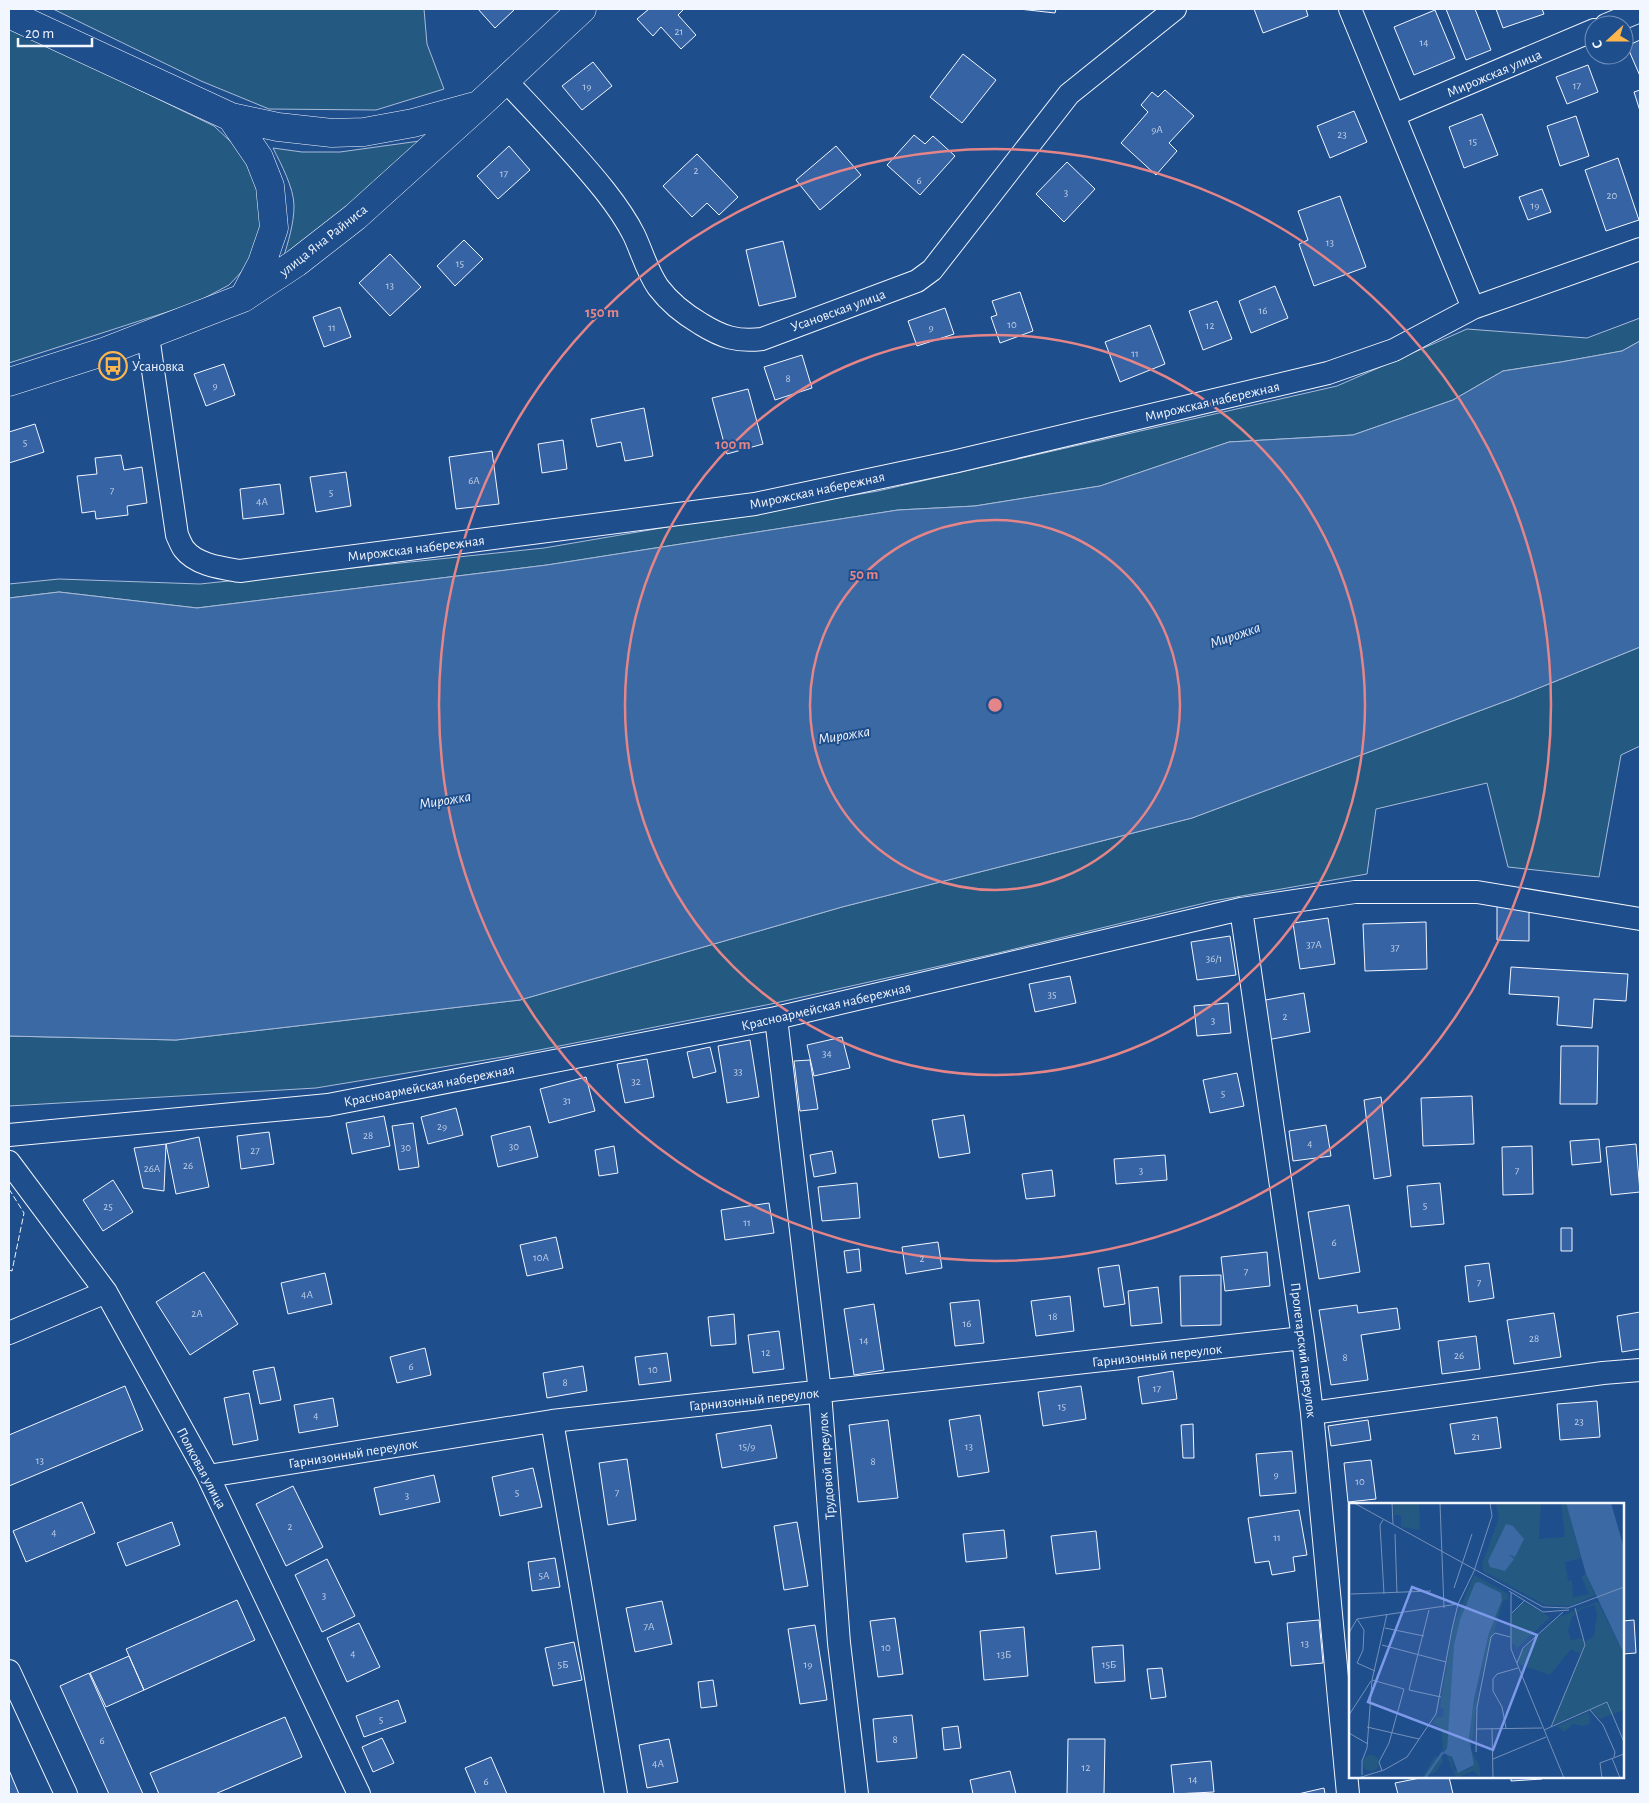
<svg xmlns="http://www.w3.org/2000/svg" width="1649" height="1803" viewBox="0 0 1649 1803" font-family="'Alegreya Sans',sans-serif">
  <rect width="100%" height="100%" fill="#1f4e8c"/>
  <!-- green -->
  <path fill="#245a82" stroke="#a8bbd7" d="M53,9H424L427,44L444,89L376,110L269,109L201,81Z
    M9,27L214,126L246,156L258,183L262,216L259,241L247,266L229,285L195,303L9,363Z
    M427,140L283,259C288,242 294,224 294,206C294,188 281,164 273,148L302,152H340Z
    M1640,318V341L1622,351L1561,362L1503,371L1453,400L1353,435L1229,442L1100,486L975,506L898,510L547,565L197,608L59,592L9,598V584L59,579L200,584L544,548L878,491L1337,386L1467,329L1587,338Z
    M1640,647V746L1621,755L1599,877L1508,867L1487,783L1376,809L1367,874L1213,901L998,953L771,1004L509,1056L316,1088L9,1106V1036L176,1040L520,1000L842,907L1192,818L1514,698Z"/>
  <!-- water -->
  <path fill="#3b69a3" stroke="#a8bbd7" d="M1640,341V647L1514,698L1192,818L842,907L520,1000L176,1040L9,1036V598L59,592L197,608L547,565L898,510L975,506L1100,486L1229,442L1353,435L1453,400L1503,371L1561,362L1622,351Z"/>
  <!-- building -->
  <path fill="#3563a3" stroke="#f2f6ff" d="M478,9H512L514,10L495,28Z
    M649,9H684L678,15L696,35L681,49L661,27L653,36L637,19Z
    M1019,9H1056L1055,13Z
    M1254,9H1306L1308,16L1263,33Z
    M1446,9H1475L1491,50L1466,60Z
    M1496,9H1542L1544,14L1503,28Z
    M1435,10L1455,58L1414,75L1394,27Z
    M1640,40V76L1627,46Z
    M963,54L996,80L962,123L930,97Z
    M593,62L612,86L582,110L562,86Z
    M1588,65L1598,92L1567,104L1556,77Z
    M1165,90L1194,116L1169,143L1177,151L1156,175L1121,143L1148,112L1141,105L1152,92L1158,97Z
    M1640,90V111L1634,92Z
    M1354,111L1367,142L1330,158L1317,126Z
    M1482,114L1498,155L1464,168L1449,127Z
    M1576,116L1589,156L1560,166L1547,126Z
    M914,135L925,144L933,136L955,156L920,195L887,165Z
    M509,146L530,170L498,199L477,176Z
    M836,146L861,175L820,210L796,180Z
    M697,154L738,197L719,215L707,203L692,217L663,186Z
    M1618,158L1639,220L1606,231L1585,170Z
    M1067,162L1095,189L1064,222L1036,194Z
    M1542,189L1551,212L1528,220L1519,197Z
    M1340,196L1366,267L1314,286L1299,244L1308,240L1298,211Z
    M464,240L483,259L455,286L437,266Z
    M783,241L796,297L759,306L746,250Z
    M390,254L421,287L390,316L359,283Z
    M1275,286L1288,318L1251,333L1239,301Z
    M1020,292L1033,331L1000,343L991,317L997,315L992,301Z
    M1217,301L1232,339L1203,350L1189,311Z
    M340,307L351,337L324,347L313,317Z
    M945,308L954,334L917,346L908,321Z
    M1150,325L1165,364L1120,382L1105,342Z
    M802,355L812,388L775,400L764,367Z
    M224,364L235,395L206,406L194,374Z
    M748,389L763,444L727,454L712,398Z
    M644,408L653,456L625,461L621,442L597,447L591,419Z
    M35,424L44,452L9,463V432Z
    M563,440L567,469L542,473L538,444Z
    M492,451L499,504L456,509L449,457Z
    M121,455L124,470L142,467L147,503L127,506L128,515L96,519L95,511L82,513L77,476L97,474L95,458Z
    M346,472L351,506L316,512L310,477Z
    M280,484L284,514L243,519L240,489Z
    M1497,906L1529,907V941L1497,940Z
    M1328,918L1335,964L1300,969L1293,923Z
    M1426,922L1427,969L1365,971L1363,924Z
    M1230,936L1236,975L1197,980L1191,942Z
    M1511,967L1628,974L1626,1001L1594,999L1592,1028L1557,1025L1559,997L1509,994Z
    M1070,976L1076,1003L1035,1012L1029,984Z
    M1304,993L1310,1032L1267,1040L1260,1001Z
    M1228,1003L1231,1033L1197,1036L1194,1006Z
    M842,1037L850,1068L814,1076L807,1045Z
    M750,1040L759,1097L727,1103L718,1046Z
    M1561,1046H1598L1597,1104H1560Z
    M710,1047L716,1072L693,1078L687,1052Z
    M647,1059L654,1097L625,1103L617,1064Z
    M810,1060L818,1109L800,1111L794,1061Z
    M1237,1073L1244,1106L1210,1113L1203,1080Z
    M586,1077L595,1111L549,1123L540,1089Z
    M1472,1096L1474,1144L1423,1146L1421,1098Z
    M1381,1097L1391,1176L1374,1179L1364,1100Z
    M456,1108L463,1135L428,1144L421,1117Z
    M964,1115L970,1153L939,1158L932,1120Z
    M384,1116L390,1146L352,1154L346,1123Z
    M413,1123L419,1167L399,1170L392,1126Z
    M1326,1125L1331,1156L1293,1161L1289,1131Z
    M530,1126L538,1157L498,1167L491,1136Z
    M269,1132L274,1164L241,1169L237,1136Z
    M199,1137L209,1187L176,1194L166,1144Z
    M1599,1139L1601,1162L1572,1165L1570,1141Z
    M166,1144L164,1191L143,1188L134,1148Z
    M1636,1144L1640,1192L1611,1195L1606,1147Z
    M614,1146L618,1173L599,1176L595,1150Z
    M1532,1146L1533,1194L1503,1195L1502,1147Z
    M832,1151L836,1173L814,1177L810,1155Z
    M1165,1155L1167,1180L1116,1184L1114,1159Z
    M1052,1170L1055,1196L1026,1199L1022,1174Z
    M113,1180L133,1212L103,1231L83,1200Z
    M857,1183L860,1218L822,1221L818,1187Z
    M1440,1183L1444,1224L1411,1227L1407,1186Z
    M769,1203L774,1233L725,1240L721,1210Z
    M1349,1205L1360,1272L1319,1279L1308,1212Z
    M1561,1228H1572V1251H1561Z
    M556,1237L563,1268L527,1276L520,1245Z
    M938,1242L942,1268L906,1274L902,1247Z
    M859,1249L861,1271L847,1273L844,1251Z
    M1267,1252L1270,1286L1225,1291L1221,1257Z
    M1489,1263L1494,1298L1469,1302L1465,1266Z
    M1119,1265L1125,1304L1104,1307L1098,1268Z
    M204,1272L238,1324L190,1355L156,1302Z
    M325,1273L332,1304L288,1314L281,1283Z
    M1221,1275V1325L1181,1326L1180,1276Z
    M1158,1287L1162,1323L1131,1326L1128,1291Z
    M1070,1296L1074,1331L1036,1336L1031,1301Z
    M979,1300L984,1343L955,1346L950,1303Z
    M874,1304L884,1370L854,1375L844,1309Z
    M1357,1305L1358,1313L1397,1308L1400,1329L1361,1335L1368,1380L1331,1385L1319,1310Z
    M1640,1312V1349L1622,1352L1617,1316Z
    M1554,1313L1561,1357L1514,1364L1507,1320Z
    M734,1314L736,1344L711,1346L708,1317Z
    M779,1331L784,1369L753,1373L748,1335Z
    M1476,1336L1480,1369L1442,1374L1438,1341Z
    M425,1348L431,1375L397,1383L390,1357Z
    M667,1353L671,1381L639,1385L635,1357Z
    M583,1366L587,1391L547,1398L543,1373Z
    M274,1367L281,1400L260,1404L253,1371Z
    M1173,1371L1177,1399L1142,1404L1138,1377Z
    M125,1386L143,1430L9,1486V1435Z
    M1081,1386L1086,1419L1043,1426L1038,1392Z
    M249,1393L258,1440L233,1445L224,1398Z
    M333,1398L338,1426L299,1433L294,1405Z
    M1597,1401L1600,1437L1560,1440L1557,1404Z
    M980,1415L989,1472L958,1477L949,1420Z
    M1497,1417L1501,1448L1455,1454L1450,1424Z
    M888,1420L898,1498L858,1502L849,1425Z
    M1368,1420L1371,1440L1331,1446L1328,1426Z
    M1193,1424L1194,1458H1183L1181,1425Z
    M771,1425L777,1458L722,1468L716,1434Z
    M1292,1451L1296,1493L1260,1496L1256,1454Z
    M627,1459L636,1520L608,1525L599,1463Z
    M1371,1460L1376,1499L1348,1502L1344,1463Z
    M533,1468L542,1507L500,1516L492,1477Z
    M434,1475L440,1502L380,1515L374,1488Z
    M293,1486L323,1547L286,1566L256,1504Z
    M82,1502L95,1533L26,1562L13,1531Z
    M1299,1510L1307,1555L1293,1557L1295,1571L1272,1575L1269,1561L1255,1563L1248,1518Z
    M172,1522L180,1545L126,1566L117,1543Z
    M797,1522L808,1586L784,1590L774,1526Z
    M1004,1530L1007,1558L966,1562L963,1534Z
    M1096,1531L1100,1569L1056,1574L1051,1536Z
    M555,1558L560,1587L532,1591L528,1562Z
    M327,1559L355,1616L322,1632L295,1575Z
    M237,1600L255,1640L144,1690L126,1649Z
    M662,1601L672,1644L635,1652L626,1608Z
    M895,1618L903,1674L878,1677L870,1621Z
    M1319,1620L1323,1663L1291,1666L1287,1623Z
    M1634,1620L1636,1653L1623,1654V1621Z
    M359,1623L380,1667L347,1682L327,1638Z
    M815,1625L827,1700L800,1704L788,1629Z
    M1024,1627L1028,1676L984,1680L980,1631Z
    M574,1642L582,1680L553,1686L545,1648Z
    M1123,1645L1125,1681L1095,1683L1092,1647Z
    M129,1656L144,1690L106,1707L90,1673Z
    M1162,1668L1166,1697L1151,1699L1147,1669Z
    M89,1673L143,1794H109L60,1686Z
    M713,1680L717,1706L701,1708L698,1682Z
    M398,1700L406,1722L364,1737L356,1716Z
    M912,1715L917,1758L877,1762L873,1719Z
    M285,1717L302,1757L215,1794H159L150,1773Z
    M958,1726L961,1748L944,1750L942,1728Z
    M382,1738L394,1763L373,1772L362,1747Z
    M669,1739L678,1782L647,1788L639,1745Z
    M1068,1739H1105L1104,1794H1067Z
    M491,1757L507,1794H476L465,1768Z
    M1211,1761L1214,1792L1174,1794L1171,1765Z
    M9,1770L19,1794H9Z
    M1010,1771L1016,1794H973L970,1780Z
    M1425,1777H1449L1453,1794H1398L1395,1783Z
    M1511,1777H1542V1779L1511,1781Z
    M1324,1788L1325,1794H1298Z"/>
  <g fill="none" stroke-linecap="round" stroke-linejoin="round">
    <defs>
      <path id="minor" d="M1350,9L1473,308
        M1606,25L1640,11
        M506,81C540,117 574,152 605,191C616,205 626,219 634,235C642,252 647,271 658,287C670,303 684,314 701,324C722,337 737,342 762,339L917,281L932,270L1069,94L1175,9
        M1394,115L1594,30
        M148,336L177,535C179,539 181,545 184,549C196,565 222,568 240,571L755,504L953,462L1328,373L1394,350L1473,308L1640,249
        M1241,909L1303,1338L1312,1413L1348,1794
        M776,1018L820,1392L839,1643L857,1794
        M9,1135L328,1105L776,1018L1241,909L1355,892H1477L1640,919
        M9,1162L106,1292L208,1476L359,1794
        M9,1333L106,1292
        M1312,1413L1603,1373L1640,1370
        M552,1421L616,1794
        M208,1476L552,1421L1303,1338
        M9,1671L66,1794"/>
      <path id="tertiary" d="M9,14L231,117L278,127L332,133L364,132L413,123L475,106
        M231,117L259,158L270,186L274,228L262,263L245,295
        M9,382L106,351L243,298L296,263L355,217L479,105L582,9"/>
    </defs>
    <!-- minor casing -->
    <use href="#minor" stroke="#f2f6ff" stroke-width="24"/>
    <!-- tertiary casing -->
    <use href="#tertiary" stroke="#f2f6ff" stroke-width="29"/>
    <!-- minor -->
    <use href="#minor" stroke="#1f4e8c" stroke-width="22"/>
    <!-- tertiary -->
    <use href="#tertiary" stroke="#1f4e8c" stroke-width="28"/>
    <!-- fence -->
    <path stroke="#f2f6ff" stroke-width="1" stroke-dasharray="6 2.5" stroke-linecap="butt" d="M9,1189L24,1213L12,1271L9,1270"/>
  </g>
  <!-- distance rings -->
  <g fill="none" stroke="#e38589" stroke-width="2.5">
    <circle cx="995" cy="705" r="185"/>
    <circle cx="995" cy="705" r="370"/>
    <circle cx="995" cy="705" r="556"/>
  </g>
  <!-- icons -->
  <defs>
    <symbol id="bus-ring" viewBox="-11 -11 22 22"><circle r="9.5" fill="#1f4e8c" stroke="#ffb74d" stroke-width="1.5"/><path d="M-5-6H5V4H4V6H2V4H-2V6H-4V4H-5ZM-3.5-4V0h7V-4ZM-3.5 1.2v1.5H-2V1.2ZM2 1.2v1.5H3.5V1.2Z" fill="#ffb74d"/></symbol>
  </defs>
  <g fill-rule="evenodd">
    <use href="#bus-ring" x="97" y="350" width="32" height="32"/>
  </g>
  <g text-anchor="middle" stroke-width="4" stroke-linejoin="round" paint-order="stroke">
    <!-- number labels -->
    <g font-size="11" fill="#c3d1e8">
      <text x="679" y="35">21</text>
      <text x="1424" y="46">14</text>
      <text x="1577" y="89">17</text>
      <text x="587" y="90">19</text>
      <text x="1157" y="133">9А</text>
      <text x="1342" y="138">23</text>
      <text x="1473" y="145">15</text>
      <text x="696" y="174">2</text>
      <text x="504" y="177">17</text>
      <text x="919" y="184">6</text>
      <text x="1066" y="196">3</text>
      <text x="1612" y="199">20</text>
      <text x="1535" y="209">19</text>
      <text x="1330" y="246">13</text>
      <text x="460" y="267">15</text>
      <text x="390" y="289">13</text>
      <text x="1263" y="314">16</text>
      <text x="1012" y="328">10</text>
      <text x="1210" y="329">12</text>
      <text x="332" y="331">11</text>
      <text x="931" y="331">9</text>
      <text x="1135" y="357">11</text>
      <text x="788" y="382">8</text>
      <text x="215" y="389">9</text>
      <text x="25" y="446">5</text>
      <text x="474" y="484">6А</text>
      <text x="112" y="494">7</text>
      <text x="331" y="496">5</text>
      <text x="262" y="505">4А</text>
      <text x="1314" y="948">37А</text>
      <text x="1395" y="951">37</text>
      <text x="1214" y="962">36/1</text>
      <text x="1052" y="998">35</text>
      <text x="1285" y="1020">2</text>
      <text x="1213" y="1024">3</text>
      <text x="827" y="1057">34</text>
      <text x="738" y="1075">33</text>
      <text x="636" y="1085">32</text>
      <text x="1223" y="1097">5</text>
      <text x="567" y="1104">31</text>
      <text x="442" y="1130">29</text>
      <text x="368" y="1139">28</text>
      <text x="1310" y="1147">4</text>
      <text x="514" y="1150">30</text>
      <text x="406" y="1151">30</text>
      <text x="255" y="1154">27</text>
      <text x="188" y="1169">26</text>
      <text x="152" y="1172">26А</text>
      <text x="1141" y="1174">3</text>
      <text x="1517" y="1174">7</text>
      <text x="1425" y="1209">5</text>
      <text x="108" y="1210">25</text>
      <text x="747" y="1226">11</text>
      <text x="1334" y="1246">6</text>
      <text x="541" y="1261">10А</text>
      <text x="922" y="1262">2</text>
      <text x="1246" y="1275">7</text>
      <text x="1479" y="1286">7</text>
      <text x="307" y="1298">4А</text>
      <text x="197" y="1317">2А</text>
      <text x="1053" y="1320">18</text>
      <text x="967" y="1327">16</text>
      <text x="1534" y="1342">28</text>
      <text x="864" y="1344">14</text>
      <text x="766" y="1356">12</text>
      <text x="1459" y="1359">26</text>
      <text x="1345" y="1361">8</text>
      <text x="411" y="1370">6</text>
      <text x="653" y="1373">10</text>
      <text x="565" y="1386">8</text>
      <text x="1157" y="1392">17</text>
      <text x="1062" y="1410">15</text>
      <text x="316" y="1419">4</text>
      <text x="1579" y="1425">23</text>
      <text x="1476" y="1440">21</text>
      <text x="747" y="1450">15/9</text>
      <text x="969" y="1450">13</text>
      <text x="40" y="1464">13</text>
      <text x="873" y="1465">8</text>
      <text x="1276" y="1478">9</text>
      <text x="1360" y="1485">10</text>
      <text x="517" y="1496">5</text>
      <text x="617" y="1496">7</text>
      <text x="407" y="1499">3</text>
      <text x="290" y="1530">2</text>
      <text x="54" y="1536">4</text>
      <text x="1277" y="1541">11</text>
      <text x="544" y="1579">5А</text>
      <text x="324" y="1599">3</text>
      <text x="649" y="1630">7А</text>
      <text x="1305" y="1647">13</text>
      <text x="886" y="1651">10</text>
      <text x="353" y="1657">4</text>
      <text x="1004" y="1658">13Б</text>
      <text x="563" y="1668">5Б</text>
      <text x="808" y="1668">19</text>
      <text x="1109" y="1668">15Б</text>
      <text x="381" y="1723">5</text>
      <text x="895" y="1743">8</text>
      <text x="102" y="1744">6</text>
      <text x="658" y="1767">4А</text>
      <text x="1086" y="1771">12</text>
      <text x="1193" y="1783">14</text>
      <text x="486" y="1785">6</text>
    </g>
    <!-- street labels -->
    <g font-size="14" fill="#f2f6ff" stroke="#1f4e8c">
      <text transform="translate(1494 73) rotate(-23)" y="5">Мирожская улица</text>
      <text transform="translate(323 240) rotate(-38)" y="5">улица Яна Райниса</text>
      <text transform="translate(838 310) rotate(-20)" y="5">Усановская улица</text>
      <text transform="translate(1212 401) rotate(-13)" y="5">Мирожская набережная</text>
      <text transform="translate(817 490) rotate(-12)" y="5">Мирожская набережная</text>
      <text transform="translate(416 548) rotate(-7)" y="5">Мирожская набережная</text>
      <text transform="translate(826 1006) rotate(-13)" y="5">Красноармейская набережная</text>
      <text transform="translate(429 1085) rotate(-11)" y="5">Красноармейская набережная</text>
      <text transform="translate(1304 1350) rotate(83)" y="5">Пролетарский переулок</text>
      <text transform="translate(1157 1355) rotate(-6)" y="5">Гарнизонный переулок</text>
      <text transform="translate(754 1399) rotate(-6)" y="5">Гарнизонный переулок</text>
      <text transform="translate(353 1453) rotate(-9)" y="5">Гарнизонный переулок</text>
      <text transform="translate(826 1466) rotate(-94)" y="5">Трудовой переулок</text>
      <text transform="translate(202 1468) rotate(62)" y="5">Полковая улица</text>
    </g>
    <!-- poi labels -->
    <g font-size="14" fill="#f2f6ff" stroke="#1f4e8c" text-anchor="start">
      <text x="132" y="371">Усановка</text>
    </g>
    <!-- water labels -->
    <g font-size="15" font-style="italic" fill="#f2f6ff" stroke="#1f4e8c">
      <text transform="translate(1235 635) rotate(-19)" y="5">Мирожка</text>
      <text transform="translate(844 735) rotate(-9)" y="5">Мирожка</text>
      <text transform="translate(445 800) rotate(-9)" y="5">Мирожка</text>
    </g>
  </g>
  <!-- overview -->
  <g transform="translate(1349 1503)">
    <rect width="275" height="275" fill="#1f4e8c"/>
    <path d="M44,0H70L71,27L52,24V12H45ZM147,0H192L190,36L216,34L212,0H217L232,55L216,59L219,78L223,77L224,94L240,91L232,73L237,71L246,92L222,103L196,102L134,68L133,61L150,15ZM125,72L156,89L159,92L160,101V96L154,98L130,180L122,247L130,262L132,275L125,268L107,275L97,251L103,255L105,267H118L125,262L120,249L122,215L140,130L153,92L137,82L126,80L111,117L105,142L98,245L94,249L92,225L84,220L88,214H94L95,206L91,204L104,125ZM174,99L201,114L168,145L162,138L163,112ZM249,99L275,151V207L251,216L241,206L203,222L238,137L245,133L248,111L246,102L232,106L223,114L219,127L222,137L234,135L236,140L231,151L222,146L201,172L170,161V155L173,148L207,116L229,106ZM240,209L241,220L235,223L224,221L215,229L208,223ZM14 260a8 8 0 1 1 16 0a8 8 0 1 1-16 0ZM86,253L93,254L94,258L87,269L73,275Z" fill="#245a82"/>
    <path d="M217,0H262L275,45V151L237,71ZM157,21L164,23L175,36L166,54L159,51L165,56L156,68L141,64L139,58ZM130,79L152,90L153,97L140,130L125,196L120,235L125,262L109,270L103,254L94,250L98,245L105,142L111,117L126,80Z" fill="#3b69a3"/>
    <path fill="none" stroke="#3b69a3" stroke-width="2.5" d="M76,275L94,249"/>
    <path fill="none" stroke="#7391ba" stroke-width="1" d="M5,0L194,104L219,105L275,84M43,0L44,21M91,0L95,105M34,17L31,22L35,91M46,31L48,90M125,68L143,13L141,0M105,85L123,31M160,88L194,109L220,107M162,90V146L215,275M2,91L82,88M163,110L176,97M8,116L15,127L14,147L8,160L26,168M36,125L75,133M0,130L8,116L109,101M33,142L97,159M168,160L174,145L214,109M23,177L55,186M60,187L80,107M60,187L92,194M241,207L254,222L266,249L265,254M0,212L22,178M18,224L70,236M202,224L236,142L226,105M157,225L153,204L144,188V176L148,171L169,165M127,226L193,225M143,226L144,275M195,227L258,199L275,239M0,230L19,241M127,249L128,204L142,134L146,130L161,134M263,255L271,275M144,256L197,234M33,268L30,259L40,240L55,186M13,272V258L18,245L23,177L38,111M9,275L35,267L58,254L87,211L103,126L109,101L125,68M253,275L251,260L275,251"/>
    <path fill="#7d9aea" fill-opacity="0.15" stroke="#7d9aea" stroke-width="2.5" d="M63,84L188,132L144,247L19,199Z"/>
    <rect width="275" height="275" fill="none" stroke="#f2f6ff" stroke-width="2.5"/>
  </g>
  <circle cx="995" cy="705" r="8" fill="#e38589" stroke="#1f4e8c" stroke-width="2.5"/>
  <g font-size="15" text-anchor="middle" font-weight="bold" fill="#e38589" stroke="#1f4e8c" stroke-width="4" stroke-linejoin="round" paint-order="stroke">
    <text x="602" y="317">150 m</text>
    <text x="733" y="449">100 m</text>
    <text x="864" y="579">50 m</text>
  </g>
  <!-- border -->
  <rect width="1649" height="1803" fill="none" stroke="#f2f6ff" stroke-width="20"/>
  <!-- north arrow -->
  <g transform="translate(1609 40) rotate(249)"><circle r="24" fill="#1f4e8c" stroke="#7391ba"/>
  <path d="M0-4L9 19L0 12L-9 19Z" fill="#ffb74d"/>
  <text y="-8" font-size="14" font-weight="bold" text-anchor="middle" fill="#f2f6ff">С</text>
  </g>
  <!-- scale -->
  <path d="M18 38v8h74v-8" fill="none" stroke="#f2f6ff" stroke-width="2.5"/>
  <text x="25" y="38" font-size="15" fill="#f2f6ff" stroke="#1f4e8c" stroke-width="4" paint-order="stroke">20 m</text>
</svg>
